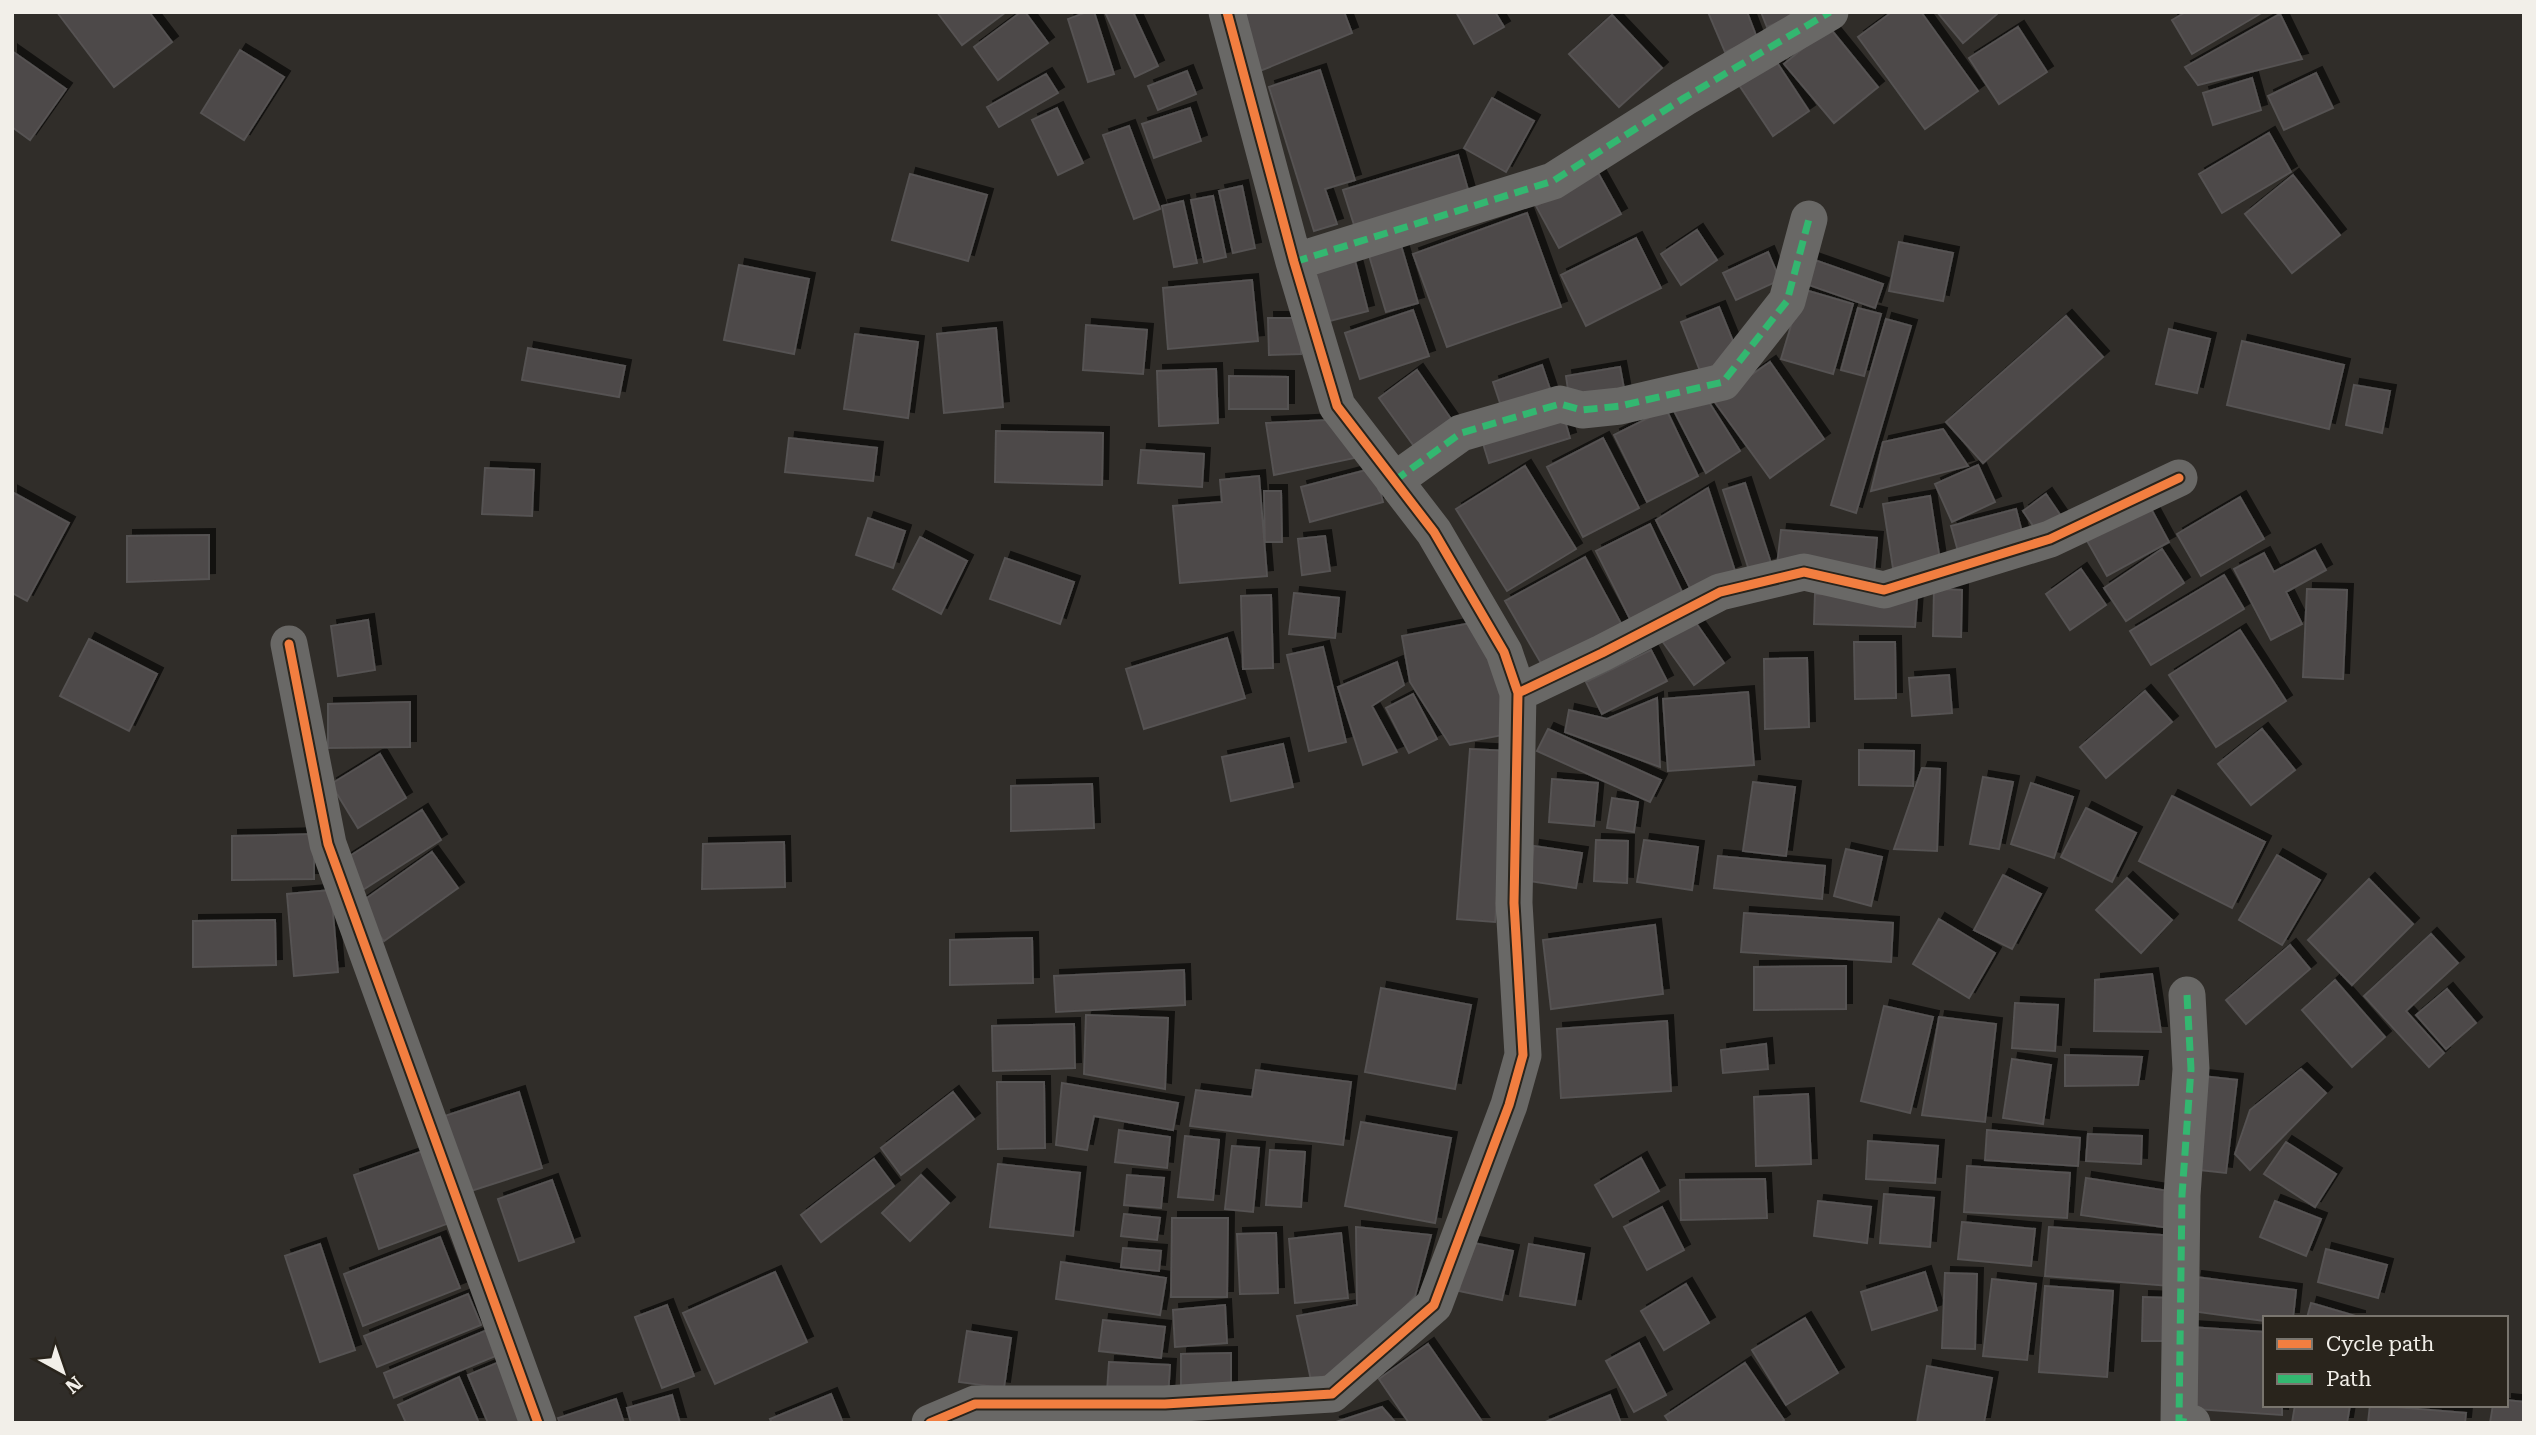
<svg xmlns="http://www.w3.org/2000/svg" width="2536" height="1435" viewBox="0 0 2536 1435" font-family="'Roboto Serif',serif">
  <defs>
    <filter id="shadow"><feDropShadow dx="6" dy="-6" stdDeviation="0" flood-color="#0009"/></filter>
  </defs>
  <rect width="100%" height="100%" fill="#302d29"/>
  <!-- building -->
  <path fill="#4e4848" stroke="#555252" stroke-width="2" filter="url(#shadow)" d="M57,12H149L172,42L114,87Z
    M937,12H1006L962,45Z
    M1021,12H1025L1048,43L998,80L974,47Z
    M1087,12H1094L1114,74L1088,82L1068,19Z
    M1105,12H1133L1158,66L1135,77Z
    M1235,12H1344L1352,33L1260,71Z
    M1456,12H1495L1504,27L1474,44Z
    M1708,12H1747L1757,38L1725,52Z
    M1761,12H1799L1800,13L1767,27Z
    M1892,12H1921L1978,91L1925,129L1858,37Z
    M1937,12H1996L1997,14L1963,43Z
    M2186,12H2263L2192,54L2172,20Z
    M2280,14L2302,59L2198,85L2185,67Z
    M1612,15L1662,68L1619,107L1569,54Z
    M1829,27L1878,87L1834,123L1784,64Z
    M2018,27L2047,72L1999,104L1969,58Z
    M240,50L284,77L244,140L201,113Z
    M12,51L66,89L30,140L12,127Z
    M1776,61L1809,111L1773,136L1739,85Z
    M1320,70L1355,180L1325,189L1337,224L1314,231L1269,87Z
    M1187,71L1196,94L1158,110L1148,86Z
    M2316,73L2333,108L2284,130L2268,96Z
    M1046,74L1058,93L999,127L987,107Z
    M2252,78L2261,110L2213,125L2203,93Z
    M1492,98L1534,121L1506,172L1464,148Z
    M1057,108L1083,163L1058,175L1032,120Z
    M1190,108L1201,141L1154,158L1142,124Z
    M1129,126L1160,209L1134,219L1103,135Z
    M2269,133L2291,172L2222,213L2199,174Z
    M1458,155L1469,193L1355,228L1343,190Z
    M1597,171L1621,214L1559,248L1536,206Z
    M910,174L987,195L968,261L892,240Z
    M2293,175L2340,235L2292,273L2245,214Z
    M1242,186L1255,248L1233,253L1219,191Z
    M1213,196L1226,257L1204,262L1191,200Z
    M1183,201L1197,263L1174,267L1162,206Z
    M1527,213L1561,307L1447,347L1413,254Z
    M1697,230L1717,260L1681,285L1661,254Z
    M1636,238L1661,288L1586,326L1561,275Z
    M1400,242L1418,303L1386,312L1368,252Z
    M1899,242L1953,253L1943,301L1889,291Z
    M1352,249L1368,311L1322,323L1306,262Z
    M1768,252L1780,280L1736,300L1723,273Z
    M1809,258L1883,284L1875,308L1800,282Z
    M739,265L809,279L794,354L724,340Z
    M1252,280L1258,341L1168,349L1163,288Z
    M1802,289L1853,304L1833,374L1781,359Z
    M1719,307L1739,356L1700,371L1681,322Z
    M1858,308L1881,314L1864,376L1841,370Z
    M1413,310L1429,356L1360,379L1345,333Z
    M2066,316L2103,357L1983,463L1946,422Z
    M1268,318H1300L1301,354L1269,355Z
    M1886,319L1911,326L1856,513L1831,505Z
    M1086,325L1147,330L1143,374L1083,370Z
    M996,328L1003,407L944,413L937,334Z
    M2169,329L2210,339L2197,393L2156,384Z
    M855,334L918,342L908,418L844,409Z
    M2242,341L2344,365L2329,429L2227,405Z
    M528,348L625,366L619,397L522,380Z
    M1770,362L1824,439L1770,478L1714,401Z
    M1542,365L1552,395L1503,412L1493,382Z
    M1620,367L1625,394L1570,403L1566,376Z
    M1216,369L1218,423L1159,426L1157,371Z
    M1417,370L1456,426L1419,453L1379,398Z
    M1229,376L1288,377V409H1229Z
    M2354,385L2390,391L2382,433L2346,425Z
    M1707,399L1740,451L1706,473L1671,405Z
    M1666,409L1698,476L1647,502L1614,435Z
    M1562,411L1570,438L1489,463L1481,437Z
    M1330,420L1364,456L1274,475L1266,423Z
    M1943,429L1968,466L1871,491L1883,442Z
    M996,431L1103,433L1102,485L995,482Z
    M789,438L877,448L873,481L785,472Z
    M1603,438L1639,508L1583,537L1547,467Z
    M1141,450L1204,454L1202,487L1138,483Z
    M1978,465L1995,502L1952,522L1935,484Z
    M1525,466L1576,549L1507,591L1456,509Z
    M485,468L534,470L532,516L482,514Z
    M1374,468L1383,502L1310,522L1301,487Z
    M1259,476L1267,576L1180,583L1173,506L1222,502L1220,480Z
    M1745,483L1771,563L1749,570L1723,490Z
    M1708,488L1735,571L1691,590L1656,520Z
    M1264,491H1281L1282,542H1265Z
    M12,492L69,523L27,601L12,593Z
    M2046,494L2061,516L2038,533L2023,511Z
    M1930,496L1940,561L1893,568L1883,504Z
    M2240,497L2264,539L2201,576L2177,534Z
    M2149,505L2169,542L2107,576L2086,539Z
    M2016,509L2023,536L1959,555L1951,526Z
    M868,518L905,531L893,568L856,555Z
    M1650,524L1683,594L1630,619L1596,551Z
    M1781,530L1877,538L1874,573L1777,566Z
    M209,535V579L127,582V536Z
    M1325,536L1330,571L1302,575L1298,539Z
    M920,537L967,561L941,614L893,589Z
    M2162,549L2184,583L2126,621L2104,588Z
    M2315,550L2326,570L2286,592L2302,624L2271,640L2234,569L2264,553L2274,572Z
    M1585,557L1623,627L1545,670L1505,601Z
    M1005,558L1074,582L1060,624L990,599Z
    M2081,569L2106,605L2070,630L2046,594Z
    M2224,575L2244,609L2151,665L2130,631Z
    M1934,589L1962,590L1961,637L1933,636Z
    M2307,589L2347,590L2343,679L2303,677Z
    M1294,593L1339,598L1335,638L1289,634Z
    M1815,594L1917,598L1915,627L1814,624Z
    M1271,595L1273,668L1243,669L1241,596Z
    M1691,616L1724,663L1694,685L1660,638Z
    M368,620L375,670L338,676L331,626Z
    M1482,621L1507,677L1503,735L1450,745L1410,682L1402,636Z
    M2240,630L2286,701L2216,747L2169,675Z
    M1227,638L1245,698L1144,729L1126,669Z
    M89,639L157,674L129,731L60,696Z
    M1854,642H1895L1896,698L1855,699Z
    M1323,647L1346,742L1309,751L1287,655Z
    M1651,650L1667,681L1602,714L1586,682Z
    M1807,658L1809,727L1765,729L1764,659Z
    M1397,662L1404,685L1372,706L1397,752L1363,765L1338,687Z
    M1949,675L1952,713L1912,716L1909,678Z
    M2145,691L2172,722L2106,778L2080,747Z
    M1748,692L1754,765L1668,771L1663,699Z
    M1413,694L1437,739L1409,753L1386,708Z
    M1657,698L1660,767L1565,732L1569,710L1607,719Z
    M410,702V747L328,748V704Z
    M1548,729L1661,780L1650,802L1537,751Z
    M2262,729L2295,770L2251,805L2218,764Z
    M1283,744L1293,787L1231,801L1222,757Z
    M1470,749L1508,751L1495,922L1457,919Z
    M1859,750L1914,751L1913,786L1859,785Z
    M380,754L406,798L358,828L331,784Z
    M1922,768L1940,769L1937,851L1894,849Z
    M1983,777L2013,782L1999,849L1970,844Z
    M1552,779L1598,783L1594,826L1549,822Z
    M1753,782L1795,787L1786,856L1743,851Z
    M2031,783L2073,797L2054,858L2011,844Z
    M1092,784L1094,828L1011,831V786Z
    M2172,796L2265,842L2232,908L2139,861Z
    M1612,798L1638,802L1634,832L1607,828Z
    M2086,808L2136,833L2112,882L2061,857Z
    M422,810L441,840L361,891L342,861Z
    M314,834V879L232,880V836Z
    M1596,840L1628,841L1627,883L1594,881Z
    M1644,840L1698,847L1692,890L1637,882Z
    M784,842L785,887L702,889L703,844Z
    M1534,846L1582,853L1576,888L1529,881Z
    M1846,849L1882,857L1871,906L1834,896Z
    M432,852L458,888L384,941L357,905Z
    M2277,855L2320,880L2282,945L2239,920Z
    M1718,856L1825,866L1822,899L1714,888Z
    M2003,875L2041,894L2012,949L1974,930Z
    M2127,878L2172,920L2141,953L2096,910Z
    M2369,879L2413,924L2352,985L2308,940Z
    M331,890L338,972L294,976L287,894Z
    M1744,913L1893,923L1891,962L1741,952Z
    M1939,919L1995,953L1969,998L1913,964Z
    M275,920L276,965L193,967V921Z
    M1655,925L1663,994L1551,1009L1543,940Z
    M2431,934L2458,963L2406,1011L2444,1053L2429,1067L2364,996Z
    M1032,938L1033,983L950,985V940Z
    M2290,945L2310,969L2246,1024L2226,1000Z
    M1846,966V1009L1754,1010V967Z
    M1184,970L1185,1005L1056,1012L1054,976Z
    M2152,974L2161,1032L2094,1031L2095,980Z
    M2335,980L2385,1037L2352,1067L2302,1010Z
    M1381,988L1471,1005L1455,1089L1365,1072Z
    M2447,989L2476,1023L2446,1049L2416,1015Z
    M2015,1003L2058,1005L2055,1051L2012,1048Z
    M1884,1006L1933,1017L1910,1113L1861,1101Z
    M1086,1015L1168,1018L1165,1089L1084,1074Z
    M1939,1017L1996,1024L1985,1122L1922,1115Z
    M1667,1021L1671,1091L1561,1098L1557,1029Z
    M1074,1024L1075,1068L993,1071L992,1026Z
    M1766,1044L1768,1069L1723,1073L1721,1050Z
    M2065,1055L2142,1057L2138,1085L2065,1086Z
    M2012,1059L2051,1065L2043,1124L2003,1118Z
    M2301,1069L2326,1093L2250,1170L2235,1154L2250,1110Z
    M1256,1070L1351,1082L1343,1145L1190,1126L1196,1090L1252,1097Z
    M2202,1076L2237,1080L2226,1173L2191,1169Z
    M997,1082H1044L1045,1148L998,1149Z
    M1062,1083L1178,1103L1173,1130L1094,1116L1087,1150L1056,1145Z
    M519,1092L542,1168L468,1192L445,1116Z
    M953,1092L974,1119L901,1175L881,1148Z
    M1808,1094L1811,1164L1756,1166L1754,1097Z
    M1361,1122L1451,1138L1435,1223L1345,1206Z
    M1119,1130L1170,1137L1167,1168L1115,1162Z
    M1987,1130L2080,1138L2078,1166L1985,1160Z
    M2088,1134L2142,1136L2141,1164L2086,1161Z
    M1185,1136L1219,1140L1213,1200L1178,1197Z
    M1868,1141L1938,1146L1935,1183L1866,1179Z
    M2286,1142L2336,1174L2315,1207L2264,1174Z
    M1232,1146L1259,1148L1253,1212L1225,1209Z
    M426,1150L452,1222L379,1249L354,1175Z
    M1270,1150L1305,1152L1301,1207L1266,1205Z
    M1641,1158L1659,1191L1613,1217L1595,1185Z
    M874,1159L894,1186L821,1242L801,1215Z
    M998,1164L1080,1173L1073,1236L990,1227Z
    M1967,1166L2070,1173L2067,1218L1964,1212Z
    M921,1175L949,1203L910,1241L882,1213Z
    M1127,1175L1164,1178L1161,1208L1124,1205Z
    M2086,1178L2175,1192L2170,1228L2081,1215Z
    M1765,1179L1767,1218L1681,1220L1680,1180Z
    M552,1180L574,1242L519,1261L498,1199Z
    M1884,1194L1934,1198L1930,1247L1880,1243Z
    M1818,1201L1871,1207L1867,1243L1814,1236Z
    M2275,1201L2321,1219L2306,1256L2260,1237Z
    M1662,1207L1684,1250L1647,1270L1624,1227Z
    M1124,1214L1160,1218L1157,1240L1121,1236Z
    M1172,1218H1228L1227,1297H1171Z
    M1962,1222L2035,1229L2031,1266L1958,1259Z
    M1356,1227L1431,1235L1415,1296L1374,1343L1336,1373L1311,1380L1297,1316L1357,1305Z
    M2049,1227L2175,1236L2170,1286L2045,1276Z
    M1276,1233L1278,1293L1240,1294L1237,1234Z
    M1341,1233L1348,1298L1295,1303L1289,1239Z
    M440,1237L460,1288L363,1326L344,1274Z
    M1469,1242L1513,1251L1502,1300L1459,1291Z
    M320,1244L355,1350L320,1362L285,1256Z
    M1529,1244L1584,1254L1575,1305L1520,1296Z
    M1123,1248L1161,1251L1159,1271L1121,1267Z
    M2326,1249L2387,1265L2378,1298L2318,1282Z
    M1061,1262L1166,1278L1160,1315L1056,1299Z
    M775,1272L807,1342L715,1384L683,1313Z
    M1925,1272L1937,1310L1872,1330L1861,1292Z
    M1945,1273L1977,1274L1975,1349L1942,1348Z
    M2196,1277L2296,1290L2293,1318H2265V1321L2191,1311Z
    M1992,1279L2036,1284L2027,1360L1983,1356Z
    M1686,1284L1709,1323L1664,1350L1641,1311Z
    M2045,1286L2113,1291L2107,1377L2039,1372Z
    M468,1294L481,1325L377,1367L364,1336Z
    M2143,1297L2171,1298L2170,1341H2142Z
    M2311,1303L2359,1317V1318H2307Z
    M667,1305L694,1376L662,1388L635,1317Z
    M1225,1305L1227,1343L1175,1347L1173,1310Z
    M1805,1318L1838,1373L1786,1405L1752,1350Z
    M1103,1320L1165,1327L1161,1358L1099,1351Z
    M2189,1327L2265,1332V1405H2282V1415L2182,1408Z
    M487,1330L498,1355L394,1398L384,1373Z
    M967,1331L1011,1338L1004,1388L959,1382Z
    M1639,1343L1666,1395L1634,1412L1606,1361Z
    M1428,1344L1483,1423H1409L1379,1379Z
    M1231,1353V1389L1181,1390V1354Z
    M504,1360L529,1418L518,1423H488L468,1375Z
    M1109,1362L1170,1365L1168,1397L1107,1392Z
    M1745,1363L1784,1420L1780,1423H1670L1665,1416Z
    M1927,1366L1992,1378L1984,1423H1917Z
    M459,1377L479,1423H406L398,1405Z
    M831,1394L843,1423H772L770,1419Z
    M672,1395L680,1423H631L627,1408Z
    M1610,1395L1621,1423H1543Z
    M616,1399L624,1423H560L558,1418Z
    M2506,1400L2524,1402V1423H2490L2493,1405H2506Z
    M2295,1405H2350L2347,1423H2292Z
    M2370,1405L2466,1413L2465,1423H2368Z
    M1382,1407L1396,1423H1333Z"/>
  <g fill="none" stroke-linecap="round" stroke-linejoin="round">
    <!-- minor -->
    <path stroke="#696866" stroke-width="37" d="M1294,262L1553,181L1684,98L1830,12
      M1394,481L1461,433L1560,404L1582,410L1620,406L1723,382L1787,301L1809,219
      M289,644L328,844L538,1423
      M1518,693L1602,653L1720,592L1804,572L1884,590L2050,539L2179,478
      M2187,995L2191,1069L2182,1195L2179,1421L2192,1423
      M930,1423L975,1404H1165L1332,1394L1434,1305L1509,1105L1523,1055L1514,903L1518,693L1504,652L1434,532L1337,406L1294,262L1227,12"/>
    <!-- quiet -->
    <path stroke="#33b770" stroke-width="7" stroke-dasharray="14 7" stroke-linecap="butt" d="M1294,262L1553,181L1684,98L1830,12
      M1394,481L1461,433L1560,404L1582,410L1620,406L1723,382L1787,301L1809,219
      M2187,995L2191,1069L2182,1195L2179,1421L2192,1423"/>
    <defs>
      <path id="cycleway" d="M289,644L328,844L538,1423
        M1518,693L1602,653L1720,592L1804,572L1884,590L2050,539L2179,478
        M930,1423L975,1404H1165L1332,1394L1434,1305L1509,1105L1523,1055L1514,903L1518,693L1504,652L1434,532L1337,406L1294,262L1227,12"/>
    </defs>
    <!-- cycleway casing -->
    <use href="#cycleway" stroke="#29241c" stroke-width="13"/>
    <!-- cycleway -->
    <use href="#cycleway" stroke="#f27e40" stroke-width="9"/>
  </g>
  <!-- border -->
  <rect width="2536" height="1435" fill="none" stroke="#f2efe9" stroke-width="28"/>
  <!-- legend -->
  <rect x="2263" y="1316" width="245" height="91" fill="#29241c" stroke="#79756e" stroke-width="2"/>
  <rect x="2277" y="1339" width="35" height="10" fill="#f27e40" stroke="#79756e" stroke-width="2"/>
  <text x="2326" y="1351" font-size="21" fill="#f2efe9">Cycle path</text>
  <rect x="2277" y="1374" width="35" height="10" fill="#33b770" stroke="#79756e" stroke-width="2"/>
  <text x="2326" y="1386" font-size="21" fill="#f2efe9">Path</text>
  <!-- north arrow -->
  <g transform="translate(63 1372) rotate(140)" stroke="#29241c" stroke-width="5" paint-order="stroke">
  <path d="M0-5L12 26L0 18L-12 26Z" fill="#f2efe9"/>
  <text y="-10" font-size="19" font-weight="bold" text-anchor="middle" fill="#f2efe9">N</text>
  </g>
</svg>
